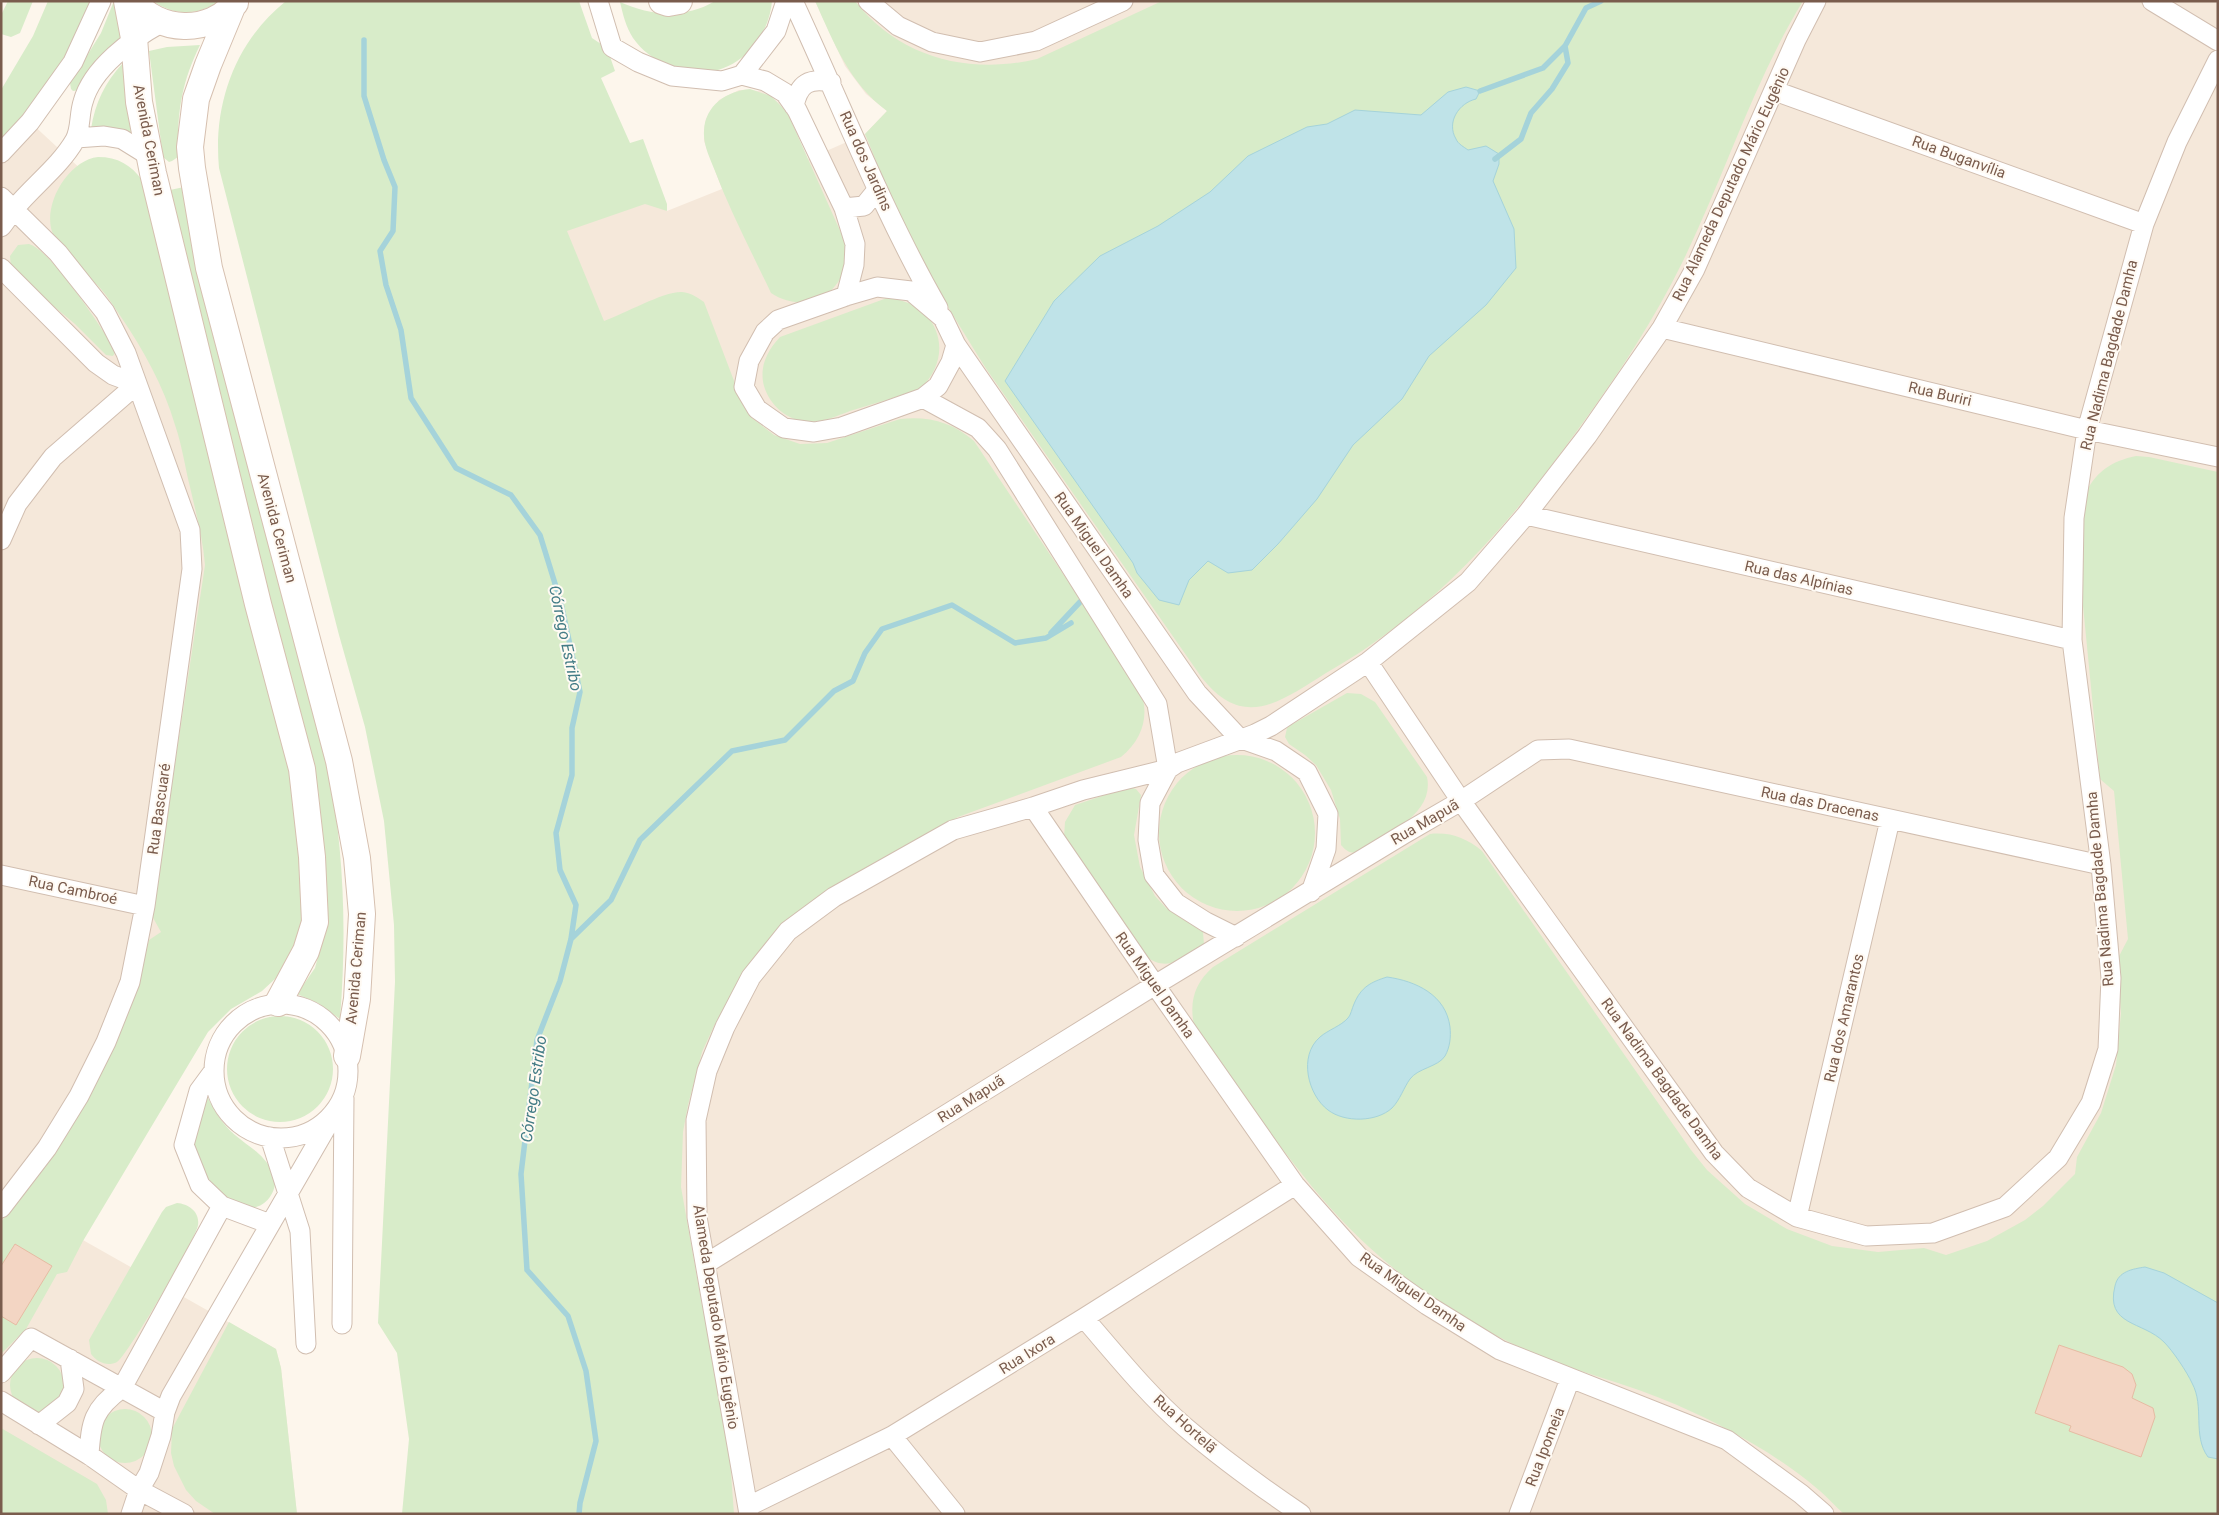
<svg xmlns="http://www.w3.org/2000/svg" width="2219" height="1515" viewBox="0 0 2219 1515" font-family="Roboto,sans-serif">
  <rect width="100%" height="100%" fill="#fdf6ec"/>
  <!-- residential -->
  <path fill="#f5e8da" d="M815,1H2218V1514H686L659,1284L742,557L482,189L574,139L667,211L722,189L704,141V130L706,119L719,100L739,90L761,91L780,103L787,112L808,159L865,134L887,111L866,94L845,66Z
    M1,95L127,212L280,783L35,1213L276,1349L281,1368L297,1514H1Z"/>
  <!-- green -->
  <path fill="#d8ecc9" d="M8,1H33L20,33L11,37L1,34V15Z
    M48,1H93L66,62L1,144V90L33,36Z
    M114,1H117L121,41L80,90L73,91L71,89L70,83L101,33Z
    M153,1H219C198,16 174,16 153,1Z
    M286,1H579L592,38L607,48L615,71L601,78L630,143L643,139L667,204V211L645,204L567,231L604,321C624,314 664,291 682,292C691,293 697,297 704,302L744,407L752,418L774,435L800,444L827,443L900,419C929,416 952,422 974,441L1140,689C1150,715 1143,739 1121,757L958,817L823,894L742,976L714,1026L702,1052L688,1105L683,1132L681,1187L702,1306L714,1352L729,1446L734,1514H402L409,1439L397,1353L378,1323L395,982L394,925L384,821L365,727L339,635L219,168C213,104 235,42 286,1Z
    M715,1H772C767,54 716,89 666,65C653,58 642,51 633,38C626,27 623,15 620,2C651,16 685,19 715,1Z
    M815,1H855C899,58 969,75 1037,59L1162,1H1803C1753,83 1725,175 1683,261C1654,320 1618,375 1579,428C1520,510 1455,587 1372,644C1357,655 1341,664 1326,673C1281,701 1244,731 1202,678L987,370C953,316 920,262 894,204C883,181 875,157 865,134L887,111C849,83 834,43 815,1Z
    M200,45C181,84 177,113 178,157L172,161L169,162L163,157L149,51L167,47Z
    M123,63L137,139L91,129C95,103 105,82 123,63Z
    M750,89L771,96L787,112L846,244C852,290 809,318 771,293C752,253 731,213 715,171C710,158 703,145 704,131C705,105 727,91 750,89Z
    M98,157C118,157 131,165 142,180L294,775L298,812L302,929L285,965L275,979L262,991L231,1009L208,1032L83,1241L67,1272L57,1274L26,1329L1,1354V1222L37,1178L83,1106L137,983L149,940L161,932L152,916L205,565C203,539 196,513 190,487C185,467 182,445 175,425C164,387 143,349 121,317C114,307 108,297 101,289C88,275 54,244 51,228C45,200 70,160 98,157Z
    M184,187L327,760C344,848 347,930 340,1019L318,1003L297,994L315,968L323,938L319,796L312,760L251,531L170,190Z
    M29,244C52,251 100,326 114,348L116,351L113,356L106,355L75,324L15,274L11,268L10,256L18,245Z
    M887,298C938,302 957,354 920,389C896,397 873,404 850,411C837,416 823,422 809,422C788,421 770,406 764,386C759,367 767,351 780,337Z
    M2136,456L2149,457L2218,472V1514H1844C1836,1507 1828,1498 1820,1491C1778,1455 1727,1427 1677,1405C1620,1380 1560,1369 1505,1340C1437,1306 1376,1260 1326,1203C1278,1148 1237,1085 1194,1025C1189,1001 1195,983 1213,967L1430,834C1451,832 1466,838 1482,851L1691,1150L1707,1170L1745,1204L1787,1229L1832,1246L1878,1252L1924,1248L1946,1255L1987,1241L2025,1220L2043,1206L2075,1174L2077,1157L2101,1113L2116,1065L2121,1013L2117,960L2128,939L2114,791L2100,779L2080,575L2086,492C2097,471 2112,461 2136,456Z
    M1347,693L1361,694L1375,702L1427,777C1435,814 1386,834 1360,852C1351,854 1347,852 1341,845L1340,819L1331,790L1316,765L1305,755L1289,744L1285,737L1287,728L1291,725Z
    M1159 833a78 78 0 1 1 156 0a78 78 0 1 1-156 0Z
    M1129,787L1136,789L1141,795L1134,835L1140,867L1155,896L1166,908L1203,932L1204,945C1182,958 1168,974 1144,955L1064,837L1065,822L1075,805Z
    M227 1069a53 53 0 1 1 106 0a53 53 0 1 1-106 0Z
    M206,1094C214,1110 222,1124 235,1135C250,1148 262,1152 273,1172C281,1188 265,1212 246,1207C219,1201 200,1173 194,1146C193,1138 204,1104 206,1094Z
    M177,1203C189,1204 200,1212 198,1225C197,1237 126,1358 117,1362C107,1367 97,1362 91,1354L89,1340L162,1212L166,1207Z
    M229,1322L276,1349L281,1368L297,1514H215L196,1501L186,1490L174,1466L171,1453L172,1429Z
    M10 1385a27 27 0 1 1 54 0a27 27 0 1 1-54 0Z
    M98 1436a27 27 0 1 1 54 0a27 27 0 1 1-54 0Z
    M1,1428L97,1484L106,1500L108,1514H1Z"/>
  <!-- water -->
  <path fill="#bfe3e8" stroke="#a5d3da" d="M1466,87L1480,91L1476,99C1459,103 1446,122 1456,139C1458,144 1464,147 1468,150L1486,146L1499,154V164L1493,181L1514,229L1516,268L1486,305L1429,356L1402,399L1353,445L1317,499L1278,544L1252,570L1228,573L1208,561L1189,580L1179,605L1159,600L1137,573L1133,563L1005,381L1054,301L1100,256L1158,226L1210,192L1248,156L1307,127L1327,124L1355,110L1421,115L1448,92Z
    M1387,977C1416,981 1446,995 1450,1027C1451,1037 1450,1047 1445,1056C1438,1067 1418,1068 1410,1079C1404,1087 1400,1100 1392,1108C1377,1122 1345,1123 1328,1110C1308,1095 1298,1056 1320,1037C1328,1030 1341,1026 1348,1018C1351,1015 1352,1008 1354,1004C1361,987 1371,982 1387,977Z
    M2145,1267L2164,1273L2218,1303V1459L2208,1457C2192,1435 2205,1407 2192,1383C2187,1372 2173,1351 2164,1342C2143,1321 2105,1326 2115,1286C2118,1271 2133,1269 2145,1267Z"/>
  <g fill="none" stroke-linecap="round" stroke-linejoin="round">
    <!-- stream -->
    <path stroke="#a5d3da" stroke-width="5.5" d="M364,40V96L384,160L395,187L393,231L380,251L386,285L401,330L411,398L456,468L511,495L540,535L561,603L580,692L572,728V775L556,833L560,870L576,905L571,939L560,981L537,1040L521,1174L527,1270L568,1316L586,1371L596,1441L580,1503L579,1514
      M1480,91L1543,68L1565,46L1586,8L1601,1
      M1495,159L1521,139L1531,113L1552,89L1568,63L1565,46
      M1051,633L1080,602
      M571,939L611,900L640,840L732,751L785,740L834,691L853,681L865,653L882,629L952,605L1015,643L1046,638L1071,623"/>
  </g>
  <!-- building -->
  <path fill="#f3d5c3" stroke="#e6bba3" d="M15,1244L52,1266L16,1325L1,1316V1266Z
    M2059,1345L2123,1367L2132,1374L2136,1385L2132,1398L2153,1408L2155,1417L2141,1457L2069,1431L2071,1426L2035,1413Z"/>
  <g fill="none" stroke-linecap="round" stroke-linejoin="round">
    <defs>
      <path id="street" d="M598,1L612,47L638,62L672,76L722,81L742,75L765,81L785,93L797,110L844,208L855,244L854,265L846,296
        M793,1C841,104 882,210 938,308
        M868,1L898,26L932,42L980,52L1036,41L1123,1
        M2152,1L2218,41
        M742,75L776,31L786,1
        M1775,91L2144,224
        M794,106C799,83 809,78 831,82
        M76,138L104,136L122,139L151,157
        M1,153L30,122L73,62L101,1
        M1,197L58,253L105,312L126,353L190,530L192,569L145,906L130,982L106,1042L79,1096L47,1148L1,1208
        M844,208L864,206L877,190
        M1,227C6,221 10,214 15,208C34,185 60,166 75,140C81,129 79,114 83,102C92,68 132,39 161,23
        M1,268L96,363L113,375L137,384
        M877,287L911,291L943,318L956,345L951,362L938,386L923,398L842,427L814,432L784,428L757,409L744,387L749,361L765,332L778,320L846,296Z
        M1662,328L2087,430L2218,457
        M956,345L1197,693L1239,738L1276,751L1307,772L1328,814L1326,849L1311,892
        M923,398L978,428L997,449L1157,704L1168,769
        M1526,515L2072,640
        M1,540L17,504L53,457L137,384
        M1368,662L1461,801L1714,1153L1748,1188L1797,1217L1866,1236L1933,1233L2005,1207L2058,1158L2091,1103L2108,1049L2111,978L2101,865L2072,640L2074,518L2087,430L2144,224L2177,142L2218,60
        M1033,807L1155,985L1295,1185L1359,1257L1427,1305L1500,1350L1727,1440L1801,1494L1824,1514
        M1,875L145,906
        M1236,937L1206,922L1176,903L1154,875L1148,840L1150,803L1168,769L1177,763L1255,734L1271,726L1368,662L1468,582L1526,515L1587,436L1662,328L1695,269L1796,40L1816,1
        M214 1071a67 67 0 1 1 134 0a67 67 0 1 1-134 0Z
        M213,1072L199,1091L184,1145L200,1185L222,1206L270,1224
        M270,1137L300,1231L306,1344
        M1797,1217L1890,820
        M707,1263L1155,985L1404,834L1461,801L1538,750L1569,749L2101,865
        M1084,1318C1116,1355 1148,1395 1185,1427C1221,1458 1261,1487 1301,1514
        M342,1324L344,1098
        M1,1373L31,1338L165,1412
        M1,1401L89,1455L139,1490L184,1514
        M39,1425L67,1403L74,1389L70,1359
        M892,1436L955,1514
        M89,1455C91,1422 93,1409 122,1388L222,1206
        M749,1506L892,1436L1084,1318L1295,1185
        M131,1514L139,1490L149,1473L161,1436L165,1412L171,1396L338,1107
        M749,1514L697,1217L696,1120L707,1071L725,1027L751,977L788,931L834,897L953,830L1033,807L1083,790L1168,769
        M1519,1514L1570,1379"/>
      <path id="secondary" d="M127,1L134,38L139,102L153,173L258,604L302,769L312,857L315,922L306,951L278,1003
        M134,1C157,33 211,35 235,3
        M662,1L668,3L679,1
        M232,7L208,65L196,99L190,147L192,168L209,268L339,761L357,858L362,914L357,999L347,1056"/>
    </defs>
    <!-- street casing -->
    <use href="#street" stroke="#d1beb0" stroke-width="21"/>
    <!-- secondary casing -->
    <use href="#secondary" stroke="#d6c0b0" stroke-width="28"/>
    <!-- street -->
    <use href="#street" stroke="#fff" stroke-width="19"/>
    <!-- secondary -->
    <use href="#secondary" stroke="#fff" stroke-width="26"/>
  </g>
  <g text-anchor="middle" stroke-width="4" stroke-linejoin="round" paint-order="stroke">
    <!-- street labels -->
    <g font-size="15" fill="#7a5c4d" stroke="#fffaf3">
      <text transform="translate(149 140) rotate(79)" y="5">Avenida Ceriman</text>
      <text transform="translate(1959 157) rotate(20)" y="5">Rua Buganvília</text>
      <text transform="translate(866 161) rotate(66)" y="5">Rua dos Jardins</text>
      <text transform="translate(1731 184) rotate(-65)" y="5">Rua Alameda Deputado Mário Eugênio</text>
      <text transform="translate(2109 355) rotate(-76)" y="5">Rua Nadima Bagdade Damha</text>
      <text transform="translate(1940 394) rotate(13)" y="5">Rua Buriri</text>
      <text transform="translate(277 528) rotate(75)" y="5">Avenida Ceriman</text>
      <text transform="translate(1094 545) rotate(55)" y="5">Rua Miguel Damha</text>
      <text transform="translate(1799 578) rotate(13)" y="5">Rua das Alpínias</text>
      <text transform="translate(1820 804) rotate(12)" y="5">Rua das Dracenas</text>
      <text transform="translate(159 809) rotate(-82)" y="5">Rua Bascuaré</text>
      <text transform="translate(1425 822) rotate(-30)" y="5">Rua Mapuã</text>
      <text transform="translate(2100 889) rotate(-95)" y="5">Rua Nadima Bagdade Damha</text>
      <text transform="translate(73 890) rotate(12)" y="5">Rua Cambroé</text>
      <text transform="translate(356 968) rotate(-85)" y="5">Avenida Ceriman</text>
      <text transform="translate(1155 985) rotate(55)" y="5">Rua Miguel Damha</text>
      <text transform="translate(1844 1018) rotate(-77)" y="5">Rua dos Amarantos</text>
      <text transform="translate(1662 1079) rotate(54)" y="5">Rua Nadima Bagdade Damha</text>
      <text transform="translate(971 1099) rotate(-32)" y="5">Rua Mapuã</text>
      <text transform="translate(1413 1292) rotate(35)" y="5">Rua Miguel Damha</text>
      <text transform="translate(716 1317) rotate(81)" y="5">Alameda Deputado Mário Eugênio</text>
      <text transform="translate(1027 1354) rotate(-32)" y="5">Rua Ixora</text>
      <text transform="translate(1185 1424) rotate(42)" y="5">Rua Hortelã</text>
      <text transform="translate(1545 1447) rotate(-69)" y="5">Rua Ipomeia</text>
    </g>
    <!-- water labels -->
    <g font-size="16" font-style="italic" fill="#437c86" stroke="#fffaf3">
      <text transform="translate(566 638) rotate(78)" y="6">Córrego Estribo</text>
      <text transform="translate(533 1089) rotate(-82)" y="6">Córrego Estribo</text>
    </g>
  </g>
  <!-- border -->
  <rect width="2219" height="1515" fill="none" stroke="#7a5c4d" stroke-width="5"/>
</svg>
